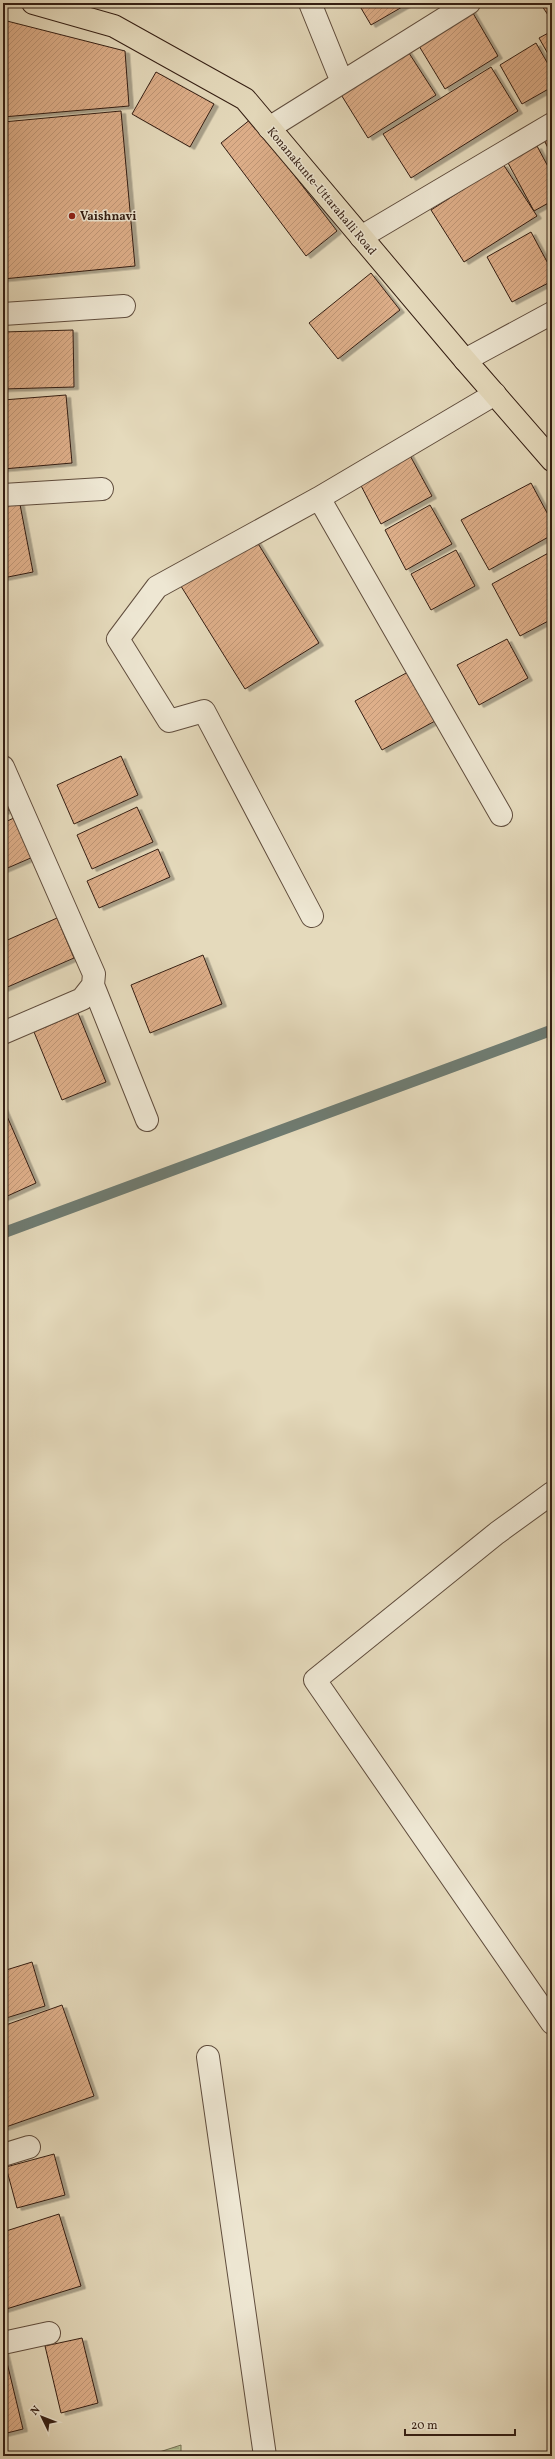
<svg xmlns="http://www.w3.org/2000/svg" width="555" height="2459" viewBox="0 0 555 2459" font-family="Vollkorn,serif">
  <defs>
    <pattern id="wetland-marsh" width="20" height="14" patternUnits="userSpaceOnUse"><rect width="20" height="14" fill="#b5c091"/><path d="M1 5h8M5 5V1M11 12h8M15 12V8" fill="none" stroke="#949b75"/></pattern>
    <pattern id="building-hatch" width="6" height="6" patternUnits="userSpaceOnUse"><rect width="6" height="6" fill="#deaf8a"/><path d="M-1 1l2-2M0 6l6-6M5 7l2-2" fill="none" stroke="#bf9676"/></pattern>
    <filter id="shadow"><feDropShadow dx="4.5" dy="2.5" stdDeviation="0" flood-color="#0004"/></filter>
  </defs>
  <rect width="100%" height="100%" fill="#e5dabc"/>
  <filter id="stains"><feTurbulence type="fractalNoise" baseFrequency=".005" numOctaves="4"/><feColorMatrix values="0 0 0 0 .2 0 0 0 0 .09 0 0 0 0 .02 0 0 0 .5 -.17"/></filter>
  <radialGradient id="worn" r=".72"><stop offset=".6" stop-color="#630" stop-opacity="0"/><stop offset="1" stop-color="#630" stop-opacity=".3"/></radialGradient>
  <!-- wetland -->
  <path fill="url(#wetland-marsh)" stroke="#746f52" d="M181,2445V2456H147Z"/>
  <g fill="none" stroke-linecap="round" stroke-linejoin="round">
    <!-- stream -->
    <path stroke="#6f7c72" stroke-width="11" d="M3,1233L552,1030"/>
  </g>
  <!-- building -->
  <path fill="url(#building-hatch)" stroke="#341e13" filter="url(#shadow)" d="M358,3H409L371,25Z
    M540,3H552V21Z
    M470,8L498,56L445,89L416,41Z
    M3,20L125,51L129,106L3,117Z
    M552,31V61L539,38Z
    M536,43L552,71V87L522,104L500,65Z
    M407,50L436,95L368,138L340,93Z
    M491,67L518,111L411,178L383,134Z
    M156,72L214,104L190,147L132,114Z
    M121,111L135,266L3,279V122Z
    M251,119L337,231L306,256L221,143Z
    M552,133V156L543,138Z
    M537,146L552,174V201L534,211L507,161Z
    M503,164L537,216L464,262L431,210Z
    M531,232L552,271V281L512,302L487,257Z
    M371,273L400,310L338,359L309,323Z
    M73,330L74,387L3,389V332Z
    M66,395L72,463L3,469V400Z
    M407,450L432,496L381,524L357,478Z
    M531,483L552,522V535L489,570L461,520Z
    M18,494L33,572L3,578V497Z
    M430,505L452,544L406,570L385,530Z
    M254,537L319,643L245,689L179,583Z
    M456,550L475,586L431,610L411,574Z
    M552,551V619L520,636L492,584Z
    M507,639L528,678L479,705L457,665Z
    M408,672L435,721L382,750L355,701Z
    M121,756L138,795L74,824L57,785Z
    M3,791L11,809L3,812Z
    M137,807L153,842L92,869L77,835Z
    M16,817L33,857L3,870V823Z
    M158,849L170,877L99,908L87,881Z
    M57,918L74,958L3,989V942Z
    M203,955L222,1004L150,1033L131,985Z
    M78,1013L106,1082L62,1100L34,1032Z
    M3,1107L36,1183L3,1198Z
    M32,1962L45,2006L3,2019V1971Z
    M62,2005L94,2096L3,2128V2026Z
    M54,2154L65,2195L17,2208L6,2167Z
    M59,2214L81,2286L3,2310V2232Z
    M82,2338L98,2403L61,2413L45,2346Z
    M3,2346L23,2429L3,2434Z"/>
  <g fill="none" stroke-linecap="round" stroke-linejoin="round">
    <defs>
      <path id="minor" d="M310,3L342,82
        M269,128L469,3
        M361,237L552,124
        M3,314L124,306
        M465,360L552,313
        M495,394L319,498L501,815
        M3,495L102,489
        M3,767L94,974L93,985L82,999L3,1033
        M312,916L204,711L169,721L118,639L157,587L319,498
        M93,985L147,1120
        M552,1493L497,1533L315,1680L552,2023
        M208,2057L265,2456
        M3,2155L29,2147
        M3,2343L49,2333"/>
      <path id="major" d="M33,3L114,26L245,99L465,360L552,460"/>
    </defs>
    <!-- minor casing -->
    <use href="#minor" stroke="#604d3d" stroke-width="24"/>
    <!-- major casing -->
    <use href="#major" stroke="#341e13" stroke-width="24"/>
    <!-- minor -->
    <use href="#minor" stroke="#eee7d3" stroke-width="22"/>
    <!-- major -->
    <use href="#major" stroke="#e5dabc" stroke-width="22"/>
  </g>
  <!-- markers -->
  <circle fill="#8f2418" stroke="#eee7d3" stroke-width="1.5" cx="72" cy="216" r="4"/>
  <g text-anchor="middle" stroke-width="3" stroke-linejoin="round" paint-order="stroke">
    <!-- street labels -->
    <g font-size="12" fill="#341e13" stroke="#eee7d3">
      <text transform="translate(322 191) rotate(50)" y="4">Konanakunte-Uttarahalli Road</text>
    </g>
    <!-- poi labels -->
    <g font-size="12" font-weight="bold" fill="#341e13" stroke="#eee7d3" text-anchor="start">
      <text x="80" y="220">Vaishnavi</text>
    </g>
  </g>
  <!-- margin -->
  <rect width="555" height="2459" fill="none" stroke="#e5dabc" stroke-width="16"/>
  <rect x="4" y="4" width="547" height="2451" fill="none" stroke="#341e13" stroke-width="2"/>
  <rect x="8" y="8" width="539" height="2443" fill="none" stroke="#341e13"/>
  <!-- north arrow -->
  <g transform="translate(42 2417) rotate(313)" stroke="#eee7d3" stroke-width="3" paint-order="stroke">
  <path d="M0-3L7 15L0 10L-7 15Z" fill="#341e13"/>
  <text y="-6" font-size="11" font-weight="bold" text-anchor="middle" fill="#341e13">N</text>
  </g>
  <!-- scale -->
  <path d="M405 2429v6h110v-6" fill="none" stroke="#341e13" stroke-width="2"/>
  <text x="411" y="2429" font-size="12" fill="#341e13" stroke="#eee7d3" stroke-width="3" paint-order="stroke">20 m</text>
  <rect width="100%" height="100%" filter="url(#stains)"/>
  <rect width="100%" height="100%" fill="url(#worn)"/>
</svg>
